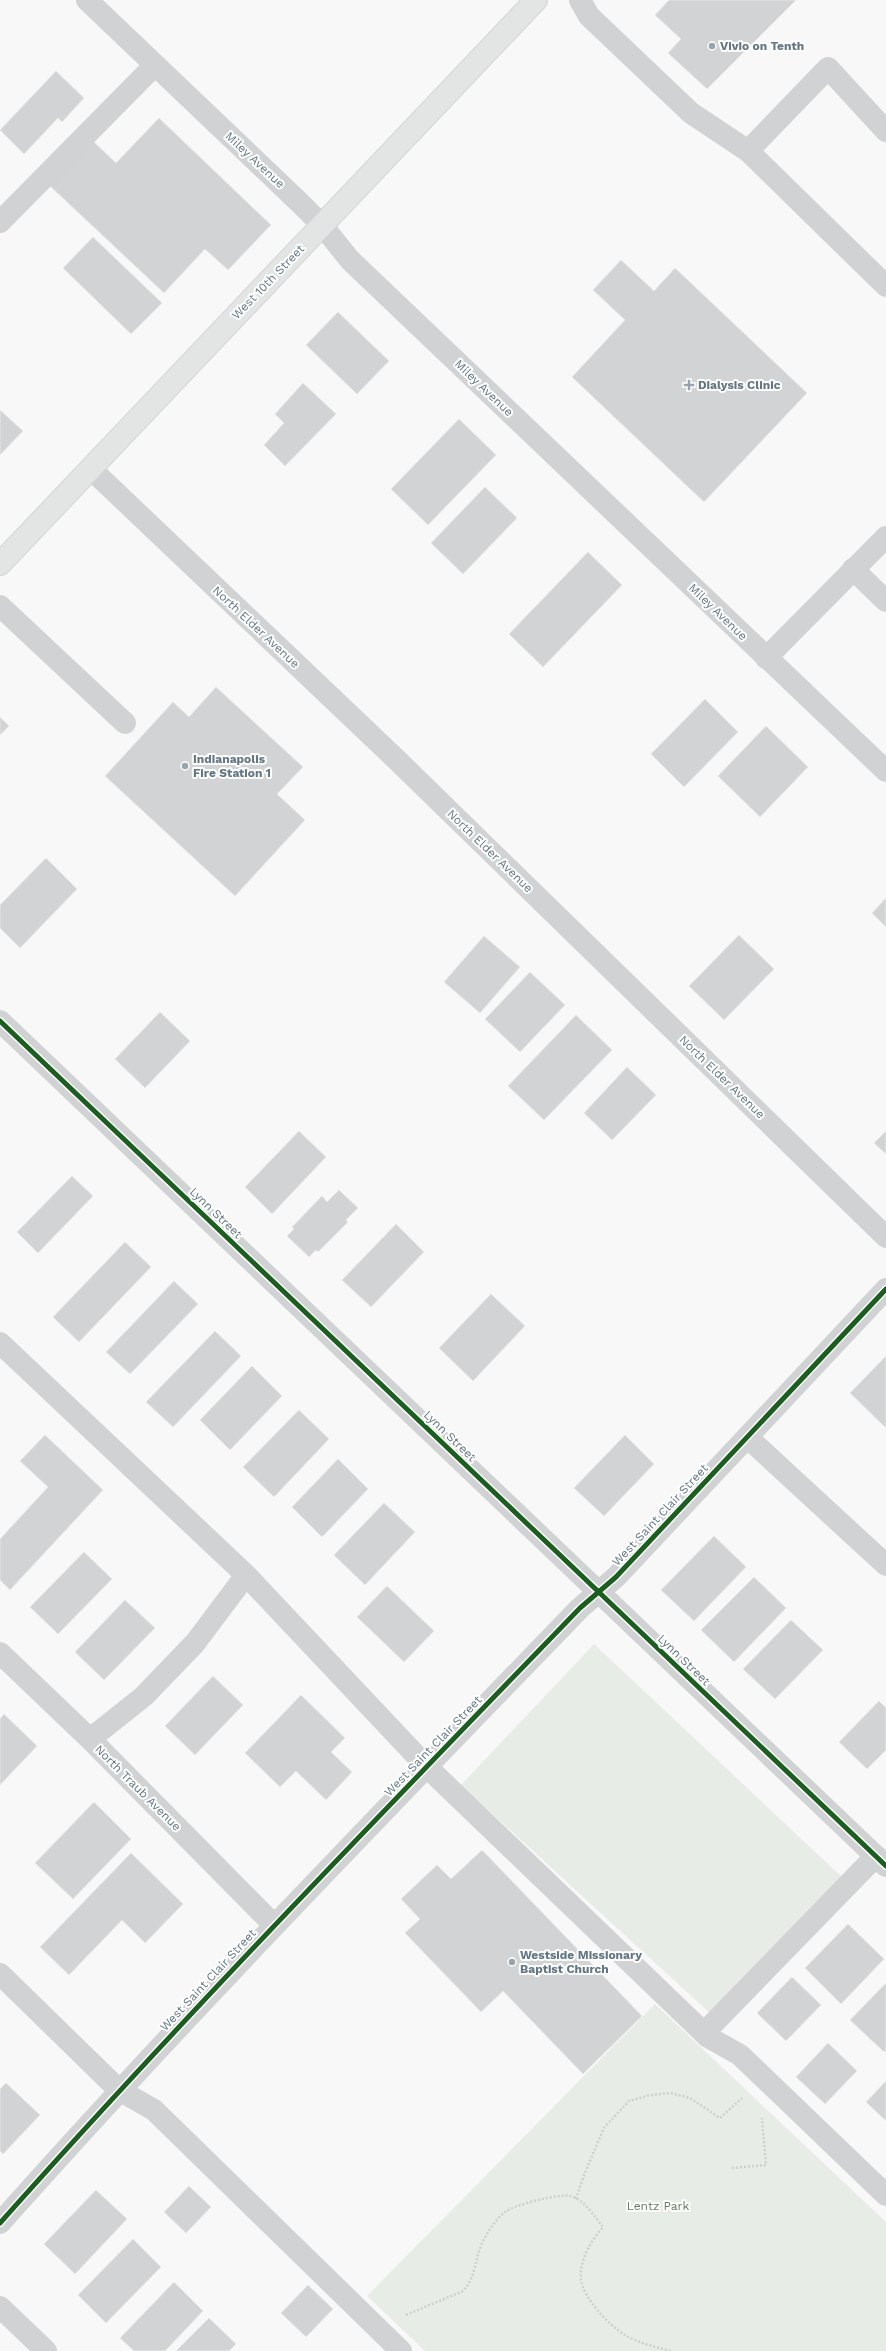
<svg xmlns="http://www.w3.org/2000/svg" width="886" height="2351" viewBox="0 0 886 2351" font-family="'Work Sans',sans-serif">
  <rect width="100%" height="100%" fill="#f8f8f8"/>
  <!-- green -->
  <path fill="#e8ece6" d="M594,1644L843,1878L713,2016L461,1785Z
    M655,2004L886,2222V2351H425L367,2296Z"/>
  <!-- building -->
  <path fill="#d2d3d4" stroke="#e8e8e8" d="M669,0H796L707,89L668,53L681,39L655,15Z
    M56,71L84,98L62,122L58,118L24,154L0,130Z
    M159,118L271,225L228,270L205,249L164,293L50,186L93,141L116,163Z
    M93,237L162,303L131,334L63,268Z
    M621,260L654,291L675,268L807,393L704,502L572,377L625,320L593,290Z
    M338,312L389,361L357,394L306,345Z
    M303,383L336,414L285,466L264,445L284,423L275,414Z
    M0,410L23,431L0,455Z
    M459,419L496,455L428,525L391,489Z
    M485,487L517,518L463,574L431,543Z
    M588,552L622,585L543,667L509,634Z
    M216,687L303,767L277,794L305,820L235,896L105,776L173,702L189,717Z
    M705,699L738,732L684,787L651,754Z
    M0,717L9,726L0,735Z
    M766,726L808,767L760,817L718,776Z
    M46,858L77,889L20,948L0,928V905Z
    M886,898V927L872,913Z
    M739,935L774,969L724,1020L689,986Z
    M484,936L520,967L480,1013L444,982Z
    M530,972L565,1005L520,1052L485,1019Z
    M160,1012L190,1041L145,1088L115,1059Z
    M576,1015L612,1050L544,1120L508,1086Z
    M627,1067L656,1095L612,1140L584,1113Z
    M299,1131L326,1157L272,1214L245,1187Z
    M886,1131V1154L874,1143Z
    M72,1176L93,1196L38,1253L17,1232Z
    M339,1190L358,1208L346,1220L348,1222L318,1252L316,1250L309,1257L287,1236L294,1229L292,1227L322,1196L327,1202Z
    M396,1224L424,1252L371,1307L342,1280Z
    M125,1242L151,1267L79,1342L53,1317Z
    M174,1281L198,1304L130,1374L106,1352Z
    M491,1294L525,1326L473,1381L439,1348Z
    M215,1331L241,1356L173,1427L146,1402Z
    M886,1356V1428L850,1393Z
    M252,1366L282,1396L230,1450L200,1420Z
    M299,1410L329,1439L274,1497L243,1467Z
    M45,1435L103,1490L10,1590L0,1580V1539L48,1487L20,1461Z
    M625,1435L654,1464L604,1516L574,1488Z
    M338,1459L368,1489L322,1537L292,1507Z
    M384,1503L415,1532L365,1585L334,1555Z
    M714,1536L746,1567L694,1621L661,1590Z
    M84,1552L112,1579L58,1634L30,1607Z
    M754,1577L786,1608L734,1662L701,1630Z
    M387,1586L434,1631L404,1662L357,1617Z
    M125,1600L155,1628L104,1680L75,1652Z
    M791,1620L823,1650L775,1699L743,1669Z
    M213,1676L243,1705L195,1755L165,1726Z
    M301,1695L345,1738L331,1752L352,1772L326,1800L296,1771L280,1787L245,1753Z
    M879,1701L886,1708V1750L867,1769L839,1742Z
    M4,1714L37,1746L0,1785V1719Z
    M94,1802L131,1839L73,1899L35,1863Z
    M482,1850L642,2016L583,2074L503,1991L481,2012L405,1933L420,1919L401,1899L437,1865L451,1879Z
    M131,1853L183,1904L145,1943L122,1920L69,1975L40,1947Z
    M848,1924L884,1959L841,2004L805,1968Z
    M792,1977L821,2005L786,2041L757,2013Z
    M886,1983V2050L884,2052L850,2020Z
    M828,2043L857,2071L825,2104L796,2077Z
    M886,2081V2121L866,2102Z
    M6,2083L40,2115L3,2154L0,2151V2089Z
    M189,2186L211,2207L186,2233L164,2212Z
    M96,2190L127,2219L75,2274L44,2244Z
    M133,2239L161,2267L106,2323L78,2295Z
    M174,2282L203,2311L165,2351H134L120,2338Z
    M308,2285L333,2309L306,2337L281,2313Z
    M209,2318L236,2344L229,2351H176Z"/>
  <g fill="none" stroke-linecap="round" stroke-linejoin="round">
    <defs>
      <path id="major" d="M0,564L536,0"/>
    </defs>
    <!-- major casing -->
    <use href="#major" stroke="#d4d5d7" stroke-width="24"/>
    <!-- path -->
    <path stroke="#cecfd0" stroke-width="2.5" stroke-dasharray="2 2" stroke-linecap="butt" d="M732,2168L766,2165L762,2118
      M576,2199L584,2175L604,2128L629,2101L650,2095L671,2093L690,2098L720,2118L742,2098
      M406,2315L463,2291C476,2278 475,2257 483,2241C489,2230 496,2219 505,2212C514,2205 560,2193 570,2196C584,2199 595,2217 603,2227C591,2241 579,2260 581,2280C584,2299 609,2325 625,2335C639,2343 655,2347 671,2351"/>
    <!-- minor -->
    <path stroke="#d1d2d3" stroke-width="22" d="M87,0L300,203L322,225L350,260L886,771
      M580,0L589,16L691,113L748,151L886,286
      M748,151L828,68L886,131
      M0,222L155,65
      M91,469L398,761L886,1237
      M853,569L886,601
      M0,606L125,723
      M766,658L886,537
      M0,1021L886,1866
      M0,1343L246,1575L427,1767L708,2037L740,2055L886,2195
      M747,1437L886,1565
      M0,1653L90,1739L274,1925
      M90,1739L144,1696L195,1643L246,1575
      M0,1974L119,2090L154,2110L401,2351
      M704,2033L876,1856
      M0,2223C187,2013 384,1811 580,1608L616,1577L886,1289
      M0,2307L46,2351"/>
    <!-- major -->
    <use href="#major" stroke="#e3e4e4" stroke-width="22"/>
    <defs>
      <path id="cycleway" d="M0,1021L886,1866
        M0,2223C187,2013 384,1811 580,1608L616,1577L886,1289"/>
    </defs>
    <!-- cycleway casing -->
    <use href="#cycleway" stroke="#fff" stroke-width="8"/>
    <!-- cycleway -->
    <use href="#cycleway" stroke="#1b5e20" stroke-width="5"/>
  </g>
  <!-- markers -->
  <g fill="#96a4ad" stroke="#fff" stroke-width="1.5">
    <circle cx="712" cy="46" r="4"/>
    <path d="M687 379h4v4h4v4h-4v4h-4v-4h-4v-4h4z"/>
    <circle cx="185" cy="766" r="4"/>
    <circle cx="512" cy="1962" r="4"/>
  </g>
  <g text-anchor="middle" stroke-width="4" stroke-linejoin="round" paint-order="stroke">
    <!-- poi labels -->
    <g font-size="12" font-weight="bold" fill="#627684" stroke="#fff" text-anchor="start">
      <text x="720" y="50">Vivio on Tenth</text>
      <text x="698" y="389">Dialysis Clinic</text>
      <text x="193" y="763">Indianapolis<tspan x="193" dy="14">Fire Station 1</tspan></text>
      <text x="520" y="1959">Westside Missionary<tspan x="520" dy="14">Baptist Church</tspan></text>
    </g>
    <!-- street labels -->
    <g font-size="12" fill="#627684" stroke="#fff">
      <text transform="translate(255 160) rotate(43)" y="4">Miley Avenue</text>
      <text transform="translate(268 282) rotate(-46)" y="4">West 10th Street</text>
      <text transform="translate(484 388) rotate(44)" y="4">Miley Avenue</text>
      <text transform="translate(718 612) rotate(44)" y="4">Miley Avenue</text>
      <text transform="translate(256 627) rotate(43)" y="4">North Elder Avenue</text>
      <text transform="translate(490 851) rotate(44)" y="4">North Elder Avenue</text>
      <text transform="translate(722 1077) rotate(44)" y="4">North Elder Avenue</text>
      <text transform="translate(216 1213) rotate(44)" y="4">Lynn Street</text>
      <text transform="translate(450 1436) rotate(44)" y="4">Lynn Street</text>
      <text transform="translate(660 1515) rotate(-47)" y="4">West Saint Clair Street</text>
      <text transform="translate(684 1660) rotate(44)" y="4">Lynn Street</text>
      <text transform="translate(433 1746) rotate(-46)" y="4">West Saint Clair Street</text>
      <text transform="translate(138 1788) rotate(45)" y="4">North Traub Avenue</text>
      <text transform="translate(208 1980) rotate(-47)" y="4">West Saint Clair Street</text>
    </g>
    <!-- park labels -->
    <g font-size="12" fill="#677a61" stroke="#fff">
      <text x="658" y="2210">Lentz Park</text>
    </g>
  </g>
</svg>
